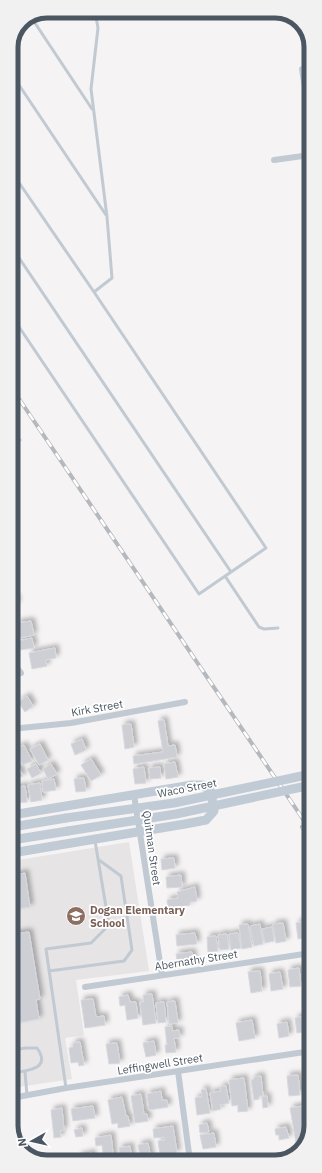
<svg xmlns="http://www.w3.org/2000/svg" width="322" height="1173" viewBox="0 0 322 1173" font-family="'IBM Plex Sans',sans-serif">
  <defs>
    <filter id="shadow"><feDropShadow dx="3.5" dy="-3.5" stdDeviation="2" flood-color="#0004"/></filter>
  </defs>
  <rect width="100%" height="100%" fill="#f5f3f3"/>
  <!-- education -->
  <path fill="#e6e4e5" d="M129,842L149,971L76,980L84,1035L65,1038L72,1079L12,1088V861Z"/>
  <!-- building -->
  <path fill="#cdcfd5" stroke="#d7d9de" filter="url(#shadow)" d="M11,598H16L17,604L11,605Z
    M31,621L34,635L13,639L12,633L18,632L17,623Z
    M32,638L34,648L19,650L18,641Z
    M55,648L56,658L45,660L47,666L32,669L29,653Z
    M27,696L33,706L25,712L18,702Z
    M164,720L168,746L175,745L177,757L134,764L133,756L163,752L158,721Z
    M131,724L134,747L125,749L122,725Z
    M82,739L86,750L75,755L71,744Z
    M40,744L48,760L39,765L30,749Z
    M24,745L32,761L22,765L15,749Z
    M91,759L101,775L91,781L81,765Z
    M175,762L178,777L166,779L164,764Z
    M17,764L23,776L11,781V766Z
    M36,764L41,773L32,778L27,769Z
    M51,764L57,774L48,779L43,769Z
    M144,767L146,783L135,784L133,769Z
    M160,767L161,778L150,779L149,768Z
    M84,778L86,791L76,792L74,779Z
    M54,779L56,790L43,792L42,781Z
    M40,783L42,800L31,802L28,785Z
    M25,786L27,802L15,803L13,788Z
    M174,858L175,868L162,870L161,859Z
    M25,873L30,907L12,910V876Z
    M181,875L182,887L167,888L166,877Z
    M195,887L197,901L190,902V905L168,909L167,900L178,898L177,892Z
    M305,921L308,937L298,939L296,923Z
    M283,923L286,941L276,943L273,924Z
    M248,924L252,947L242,949L239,925Z
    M260,924L263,944L254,946L250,926Z
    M272,927L274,941L265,943L262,929Z
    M29,932L40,999L36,1000L39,1019L12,1024V934Z
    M195,933L197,944L177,946L176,935Z
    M238,933L241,948L231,950L229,934Z
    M227,934L229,949L220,950L218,935Z
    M216,936L218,951L208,952L207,937Z
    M192,952L194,962L178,965L176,954Z
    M299,968L301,986L290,987L288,970Z
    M260,971L262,991L251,993L248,972Z
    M280,972L283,989L271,991L269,974Z
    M152,994L156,1023L143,1025L140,1002H144L143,995Z
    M128,995L130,1002H136L138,1018L127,1020L125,1005L120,1006L119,997Z
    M93,999L96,1017L104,1016L105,1025L85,1028L81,1000Z
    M175,1001L178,1023L169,1024L167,1002Z
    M164,1002L166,1022L158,1023L156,1003Z
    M309,1016L311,1031L297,1033L295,1018Z
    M252,1020L255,1038L239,1041L236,1023Z
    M287,1022L289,1036L279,1038L277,1024Z
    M172,1026V1031L179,1030L180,1038H174L176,1052L166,1053L165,1045H167L165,1027Z
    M154,1041L156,1055L146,1057L143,1043Z
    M80,1042L84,1065L79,1066L78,1062L71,1063L69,1048L73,1047V1043Z
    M117,1043L120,1063L109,1064L106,1044Z
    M298,1075L300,1095L289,1096L287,1076Z
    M261,1076L263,1096H259V1099L254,1100L251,1080L254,1079V1077Z
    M244,1078L248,1111L238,1112V1105L232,1106L229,1080Z
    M226,1086L229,1103L220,1105L221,1109L213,1111L210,1093L221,1091L220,1087Z
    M206,1089L210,1113L197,1115L195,1098L202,1097L201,1090Z
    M161,1091L162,1100H167L168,1107L149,1110L147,1094Z
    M141,1094L144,1114H147L148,1121L135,1123L131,1096Z
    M267,1096L268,1107L263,1108L262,1097Z
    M122,1097L126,1116H128L130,1126L118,1128V1123L112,1124L108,1100Z
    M93,1106L95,1118L73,1121L71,1109Z
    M303,1106L308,1132L303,1133L305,1141L296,1143L290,1108Z
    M62,1108L64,1130L60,1131L61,1137L54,1138L51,1110Z
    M207,1123L209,1132L200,1133L199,1125Z
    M173,1126L177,1153L160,1156L158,1141L165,1140L164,1137L154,1138L153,1129Z
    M286,1127L289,1138L279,1140V1135H276L275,1129Z
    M82,1128L83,1136L76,1137L74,1130Z
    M214,1133L216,1147L203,1149L200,1135Z
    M111,1135L114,1162H104L102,1145L96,1146L95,1138Z
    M148,1143L151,1159L141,1161L138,1145Z
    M130,1146L132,1162H120L119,1148Z
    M92,1153L93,1162H79L78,1156Z"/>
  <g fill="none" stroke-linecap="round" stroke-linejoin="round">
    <!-- lane -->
    <path stroke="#c1cad2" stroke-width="3" d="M31,17L92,109
      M11,73L106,215
      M11,171L94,292L112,278L107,217L91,89L98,28L95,11
      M11,246L231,572
      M11,315L199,594L266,548L94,292
      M11,439L20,440
      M225,576L259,627L264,629L278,628
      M49,971L124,961L132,950L121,876L99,860
      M12,1050L26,1048H37C52,1069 27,1071 12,1073
      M25,1072L27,1095
      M66,1088L46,949L91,943L109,925L95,841"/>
    <!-- street -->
    <path stroke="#c1cad2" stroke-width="6" d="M310,66L302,69L310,119
      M274,160L310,155
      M11,660L21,673
      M11,729L71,723L185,702
      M134,795L162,975
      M85,987L311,953
      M178,1071L190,1161
      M12,1098L66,1088L311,1051
      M247,1161L292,1155"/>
    <!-- secondary -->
    <path stroke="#c1cbd6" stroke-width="9" d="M12,815L192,785H203L211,792L214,811L206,820L185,824L12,853
      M12,827L66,818
      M12,840L68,831"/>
    <defs>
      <path id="rail" d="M11,387L311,831
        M302,827L311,840"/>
    </defs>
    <!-- rail casing -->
    <use href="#rail" stroke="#b5b8bd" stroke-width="4"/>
    <!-- rail -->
    <use href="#rail" stroke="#fff" stroke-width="2.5" stroke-dasharray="8" stroke-linecap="butt"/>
    <!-- secondary-bridge -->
    <path stroke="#c1cbd6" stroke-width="9" d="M66,818L174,803L311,774
      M68,831L176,814L311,785"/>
  </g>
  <!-- icons -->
  <defs>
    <symbol id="school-disc" viewBox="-11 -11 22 22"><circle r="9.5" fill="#8d6e63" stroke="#fff"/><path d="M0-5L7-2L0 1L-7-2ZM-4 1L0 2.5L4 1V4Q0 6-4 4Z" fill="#fff"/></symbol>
  </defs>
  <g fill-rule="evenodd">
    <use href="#school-disc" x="65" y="905" width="22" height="22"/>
  </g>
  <g text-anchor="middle" stroke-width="3.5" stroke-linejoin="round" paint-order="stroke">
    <!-- street labels -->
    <g font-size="11" fill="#4a5661" stroke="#fff">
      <text transform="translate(97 708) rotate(-10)" y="4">Kirk Street</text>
      <text transform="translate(187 788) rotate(-11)" y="4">Waco Street</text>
      <text transform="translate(152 848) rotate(82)" y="4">Quitman Street</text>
      <text transform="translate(196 960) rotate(-9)" y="4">Abernathy Street</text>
      <text transform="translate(160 1064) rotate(-9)" y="4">Leffingwell Street</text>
    </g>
    <!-- education labels -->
    <g font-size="11" font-weight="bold" fill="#785e54" stroke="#fff" text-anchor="start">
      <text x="90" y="914">Dogan Elementary<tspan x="90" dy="13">School</tspan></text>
    </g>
  </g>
  <!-- crop -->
  <path d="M0 0H322V1173H0ZM47 18H275A29 29 0 0 1 304 47V1126A29 29 0 0 1 275 1155H47A29 29 0 0 1 18 1126V47A29 29 0 0 1 47 18Z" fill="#f1f1f2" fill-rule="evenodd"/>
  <path fill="none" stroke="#4a5661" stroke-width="5" d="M47 18H275A29 29 0 0 1 304 47V1126A29 29 0 0 1 275 1155H47A29 29 0 0 1 18 1126V47A29 29 0 0 1 47 18Z"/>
  <!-- north arrow -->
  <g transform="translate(32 1141) rotate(262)" stroke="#ffffff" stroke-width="3" paint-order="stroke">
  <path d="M0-3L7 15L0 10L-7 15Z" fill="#4a5661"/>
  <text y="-6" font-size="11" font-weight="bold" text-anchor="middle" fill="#4a5661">N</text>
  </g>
</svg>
